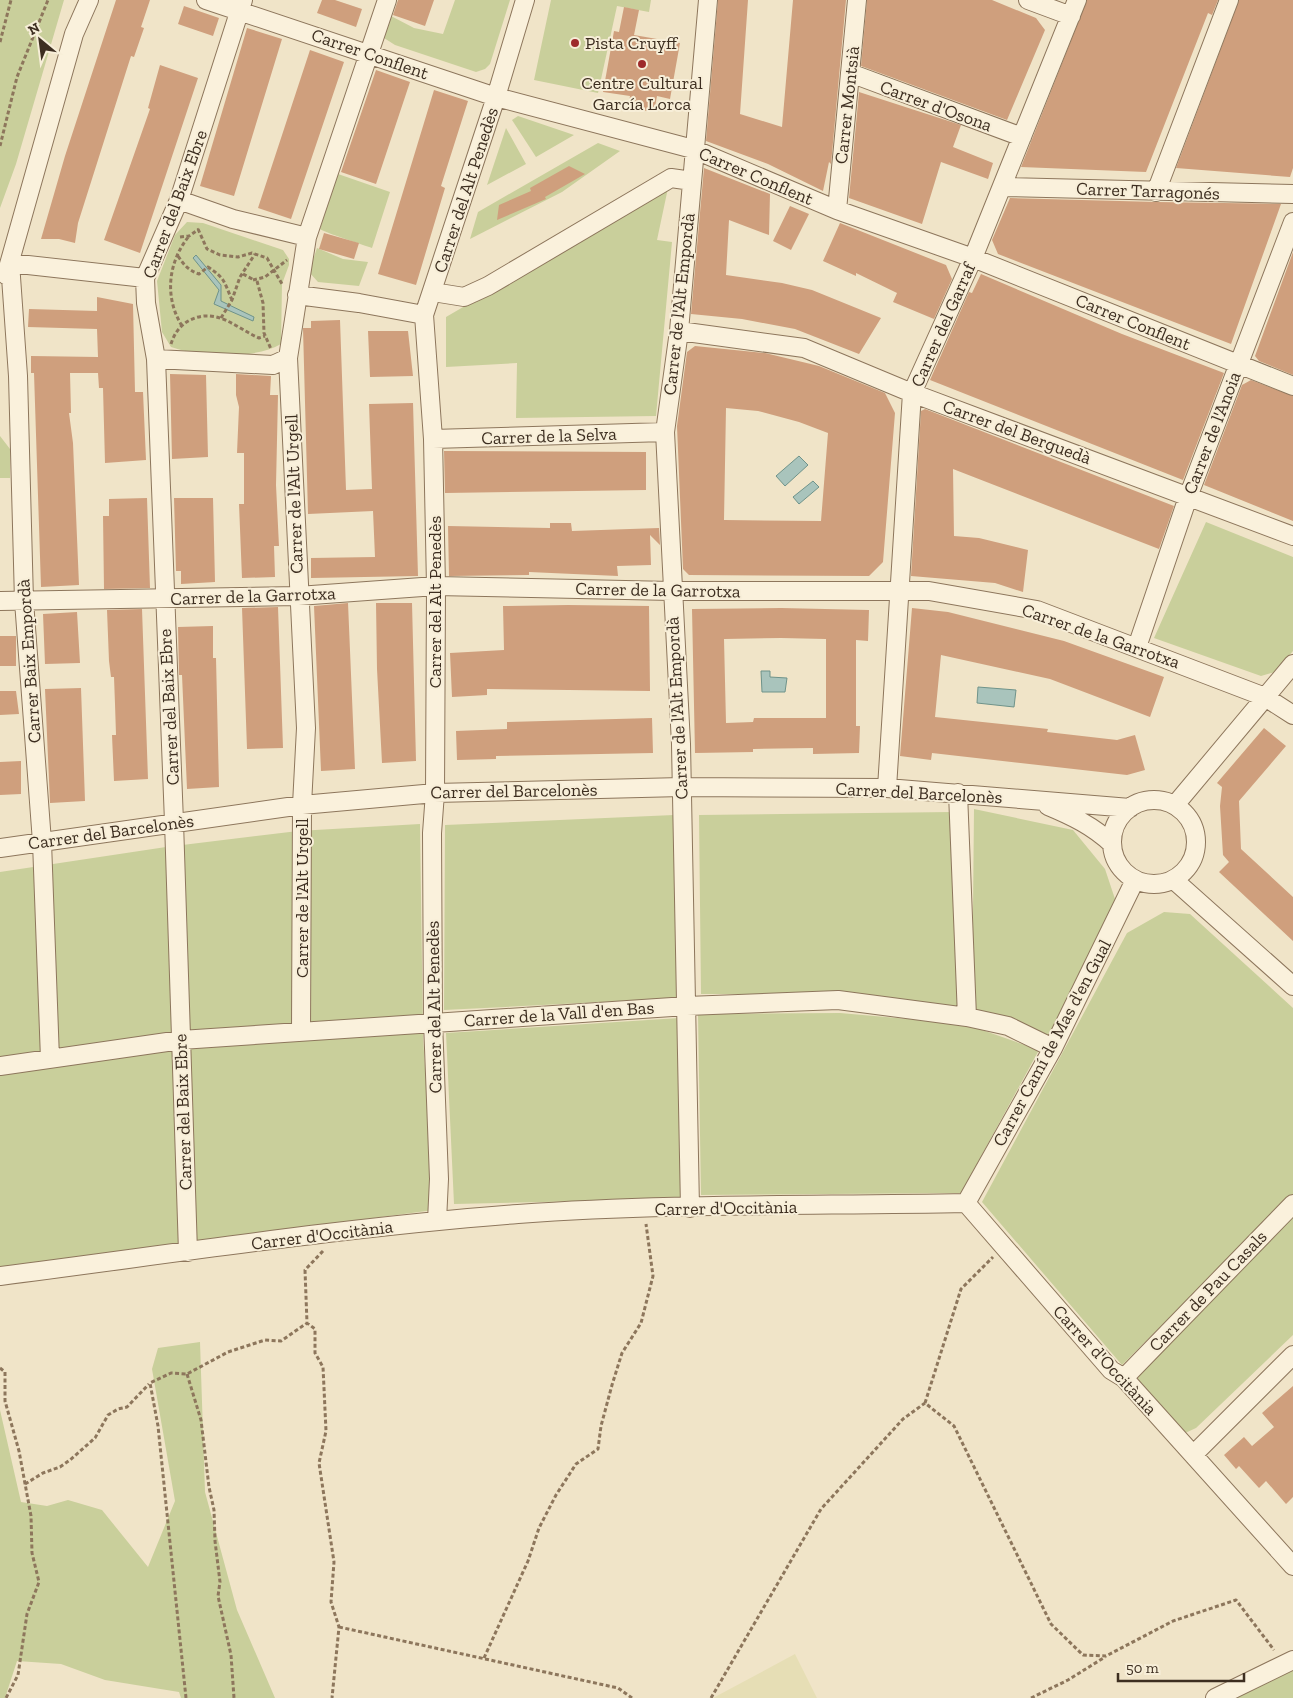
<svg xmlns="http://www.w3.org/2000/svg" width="1293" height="1698" viewBox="0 0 1293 1698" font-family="'Zilla Slab',serif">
  <rect width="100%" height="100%" fill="#f0e4c8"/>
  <!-- farmland -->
  <path fill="#e6deb5" d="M795,1654L817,1698H713Z"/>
  <!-- green -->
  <path fill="#c9cf9b" d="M0,0H64L16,164L0,208Z
    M455,0H510L490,64L485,69L476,72L395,45L384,38L391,16L414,28L443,34Z
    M551,0H651L649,12L617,6L598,93L534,80Z
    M518,116L574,135L536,157L512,120Z
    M506,128L526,164L487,185Z
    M598,143L620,151L562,192L470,239L478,212Z
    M338,174L390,192L372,248C364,245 323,232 320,229Z
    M668,188L657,240L672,242L656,416L516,418L517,363L446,367V317Z
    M187,222L203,223L283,250L289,259V265L282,284L281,344C254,360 200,357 171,347L162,332L157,281L175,235Z
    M317,248L343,259L368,262L359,286L318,282L309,272Z
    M0,436L10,449V478H0Z
    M1206,522L1293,557V651L1275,672L1261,676L1154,638Z
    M974,809L1073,830L1105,869L1115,899L1049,1037L972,1012Z
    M952,812L959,1008L831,994H701L699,815Z
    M674,815L680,998L444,1010L445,825Z
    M420,824L423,1037L434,1210L0,1267V872L166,847L298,831Z
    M1164,912L1190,914L1293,1008V1194L1122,1365L982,1202L1127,933Z
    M840,1013L965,1024L1039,1050L961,1193L701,1195L698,1014Z
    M679,1018L681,1199L454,1204L446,1033Z
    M1293,1216V1335L1196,1428L1183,1434L1132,1380L1224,1288Z
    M200,1342L205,1492L237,1610L275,1698H181L179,1692L105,1680L61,1664L17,1661L5,1698H0V1410L21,1502L47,1506L68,1500L102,1510L148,1567L175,1501L152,1369L158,1348Z
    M1293,1669V1698H1235Z"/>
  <!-- water -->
  <path fill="#a9c4bc" stroke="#6f938a" d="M196,255L221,285V301L254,317L253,321L214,304L219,290L193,258Z
    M799,456L808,465L785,486L776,476Z
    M813,481L819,487L799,504L793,497Z
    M761,671H770V677L787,678L785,692H762Z
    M978,687L1016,690L1014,707L977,703Z"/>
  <!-- building -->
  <path fill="#cf9f7d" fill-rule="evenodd" d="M116,0H150L141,27L144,28L134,57L131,56L78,223L75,243L59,239H41L65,156Z
    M322,0H335L362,9L356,27L317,13Z
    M398,0H434L425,26L393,15Z
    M718,0H748L740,114L782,127L793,0H846L831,164L829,162L823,191L768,164L706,141Z
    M867,0H992L1036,18L1045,30L1007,120L861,66Z
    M1087,0H1218L1212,15L1208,13L1146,172L1021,167Z
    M1239,0H1293V168L1290,177L1176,168Z
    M184,6L219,18L213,36L178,24Z
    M624,7L639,10L634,35L680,43L670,99L657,96L654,112L628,108L630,96L603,92L614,31L619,32Z
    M247,28L282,39L234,196L200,186Z
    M310,50L344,62L291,219L258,208Z
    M160,65L198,78L140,253L104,240L150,109L148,108Z
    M376,70L410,82L376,184L341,172Z
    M434,90L468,101L441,186L445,188L416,285L378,274Z
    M859,92L961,125L953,147L993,163L988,179L941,162L922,224L849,198Z
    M569,166L585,174L545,197L546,199L497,220L499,205L531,191L530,188Z
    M704,168L770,194L769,235L729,220L726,275L782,283L812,290L881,318L859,354L795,329L742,319L691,314Z
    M1010,198L1157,202L1281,204L1231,344L998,254L992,240Z
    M790,206L809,214L791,250L773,241Z
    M840,223L946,265L952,279L934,319L893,302L897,293L856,273V276L823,261Z
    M324,233L359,243L354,259L319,249Z
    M1293,252V375L1259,361L1255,356Z
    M981,274L1122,334L1224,373L1183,480L930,380L969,292L972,293Z
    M97,297L133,304L135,392H143L146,460L105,463L103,388H99L98,373H70L71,413H69L73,443L79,585L41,587L34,373H31V356L98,357L97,329L28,327L29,309L97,311Z
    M340,320L346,490L372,489L369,404L413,403L418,576L311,578V558L375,557L373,511L308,514L303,328H311V321Z
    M368,331H408L413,376L370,377Z
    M695,346L765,353L819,366L885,393L895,413L883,562L869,576L689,575L683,569L677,426L687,352ZM726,408L758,411L799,422L828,433L821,521L724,520Z
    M170,374L206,375L208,457L172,459Z
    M236,374L271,376L270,395H278L276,485L279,546H274L275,577L242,578L239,504H244V453H237L239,407L236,395Z
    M1251,380L1293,396V521L1204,485L1242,385Z
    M925,409L1174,506L1159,549L953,469L954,536L979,538L1028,550L1023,592L995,583L911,576L921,411Z
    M444,451L646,452V490L445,493Z
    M147,498L150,588L104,589L103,516H109V499Z
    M174,498H213L215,582L181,584V571H176Z
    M550,523H571L572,531L659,528L660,545L650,535L651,565L617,566L618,576L529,572V575L449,576L448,526L550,528Z
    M348,603L355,769L321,771L314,606Z
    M376,603H412L416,761L382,763L377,669Z
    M568,605L649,606L650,691L487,689V695L452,697L450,653L504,650L503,606Z
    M278,607L283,748L247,749L242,608Z
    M781,608L869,610L868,641L856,640V726H860L859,753L813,754V748L753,749V752L695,753L692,609ZM781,638L826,639V718H754L753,722L726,723L724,639Z
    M912,608L948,612L1064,641L1164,677L1150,717L1050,679L941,655L935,717L1048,729L1047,732L1117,740L1135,735L1145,770L1127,775L932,753L931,760L900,756Z
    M142,609L148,779L114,781L112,735H116L115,704L114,677H111L109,661L107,610Z
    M77,612L80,663L45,664L43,614Z
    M213,626V658H216L219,787L187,789L182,675H179L178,627Z
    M0,636H16V666H0Z
    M81,688L85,801L50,803L45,689Z
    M0,691H16L19,714L0,715Z
    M652,718L653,753L496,756V759L457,760L456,731L507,729V722Z
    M1264,728L1286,746L1239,801L1241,849L1293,897V941L1219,872L1229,862L1223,855L1220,806L1222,787L1217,783Z
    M21,761V794L0,795V762Z
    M1293,1386V1497L1286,1504L1266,1481L1259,1488L1239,1466L1236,1469L1224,1455L1244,1437L1252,1446L1274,1427L1262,1413Z"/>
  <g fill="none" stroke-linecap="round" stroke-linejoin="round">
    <defs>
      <path id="street" d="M206,0L496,97L693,149L837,210L973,258L1293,386
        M1028,0L1071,16
        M850,73L1022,137
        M1003,187L1293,194
        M1156,192L1229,0
        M179,200L233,219L307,237
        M837,210L857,0
        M6,275L74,34L89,0
        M433,292L464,297L488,286L671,178L692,181
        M297,295L359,303L424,315
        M679,331L804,348L912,393L1293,536
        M156,359L273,365L288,358
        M433,439L665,432
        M0,601L298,596L436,586L672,591H929L1037,610L1265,697L1293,715
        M1137,647L1188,497L1293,222
        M887,788L912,393L973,258L1077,0
        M958,793L967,1017
        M1112 842a42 42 0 1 1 84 0a42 42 0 1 1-84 0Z
        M1175,805L1293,664
        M1048,806C1072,816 1093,826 1112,844
        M0,848L302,805L435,793L682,787L887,788L1130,808
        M1174,880L1293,986
        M301,1032L302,805L306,728L288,358L307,237L387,0
        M50,1059L42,842L24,601L18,376L10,263L145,278
        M0,1066L181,1040L687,1006L838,1000L967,1017L1008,1026L1053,1048
        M966,1203L1053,1048L1135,880
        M690,1208L681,744L665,432L679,331L708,0
        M437,1221L439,1179L433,1022L432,833L435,793L436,586L433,439L424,315L496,97L525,0
        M188,1252L174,822L156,359L146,303L145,278L179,200L243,0
        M0,1276C172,1254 345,1227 518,1214C667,1203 817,1206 966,1203L1111,1370L1124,1378L1293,1566
        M1124,1378L1293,1204
        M1193,1455L1293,1355
        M1215,1698L1293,1660"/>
    </defs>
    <!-- street casing -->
    <use href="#street" stroke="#8d765c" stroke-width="20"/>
    <!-- path -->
    <path stroke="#8d765c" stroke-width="3" stroke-dasharray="4 2.5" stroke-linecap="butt" d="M0,42L11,0
      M0,146L17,77L48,0
      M198,229L207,249L220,255L238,257L252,253L267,258L282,284
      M180,237L189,236L199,229
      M178,256C184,265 188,270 199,274L208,267C226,279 224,282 232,300
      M243,274L254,280
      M253,280L265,277L287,260
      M257,281L263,303L264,333L271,349
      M221,318L232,300L240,277L255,254
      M182,326C164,297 168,262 189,236
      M171,344C174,334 180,325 190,320C217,307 236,328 259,338L265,336
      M323,1251L305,1270L307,1323L315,1329V1353L323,1367L326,1431L319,1463L334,1562L331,1602L339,1627L332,1698
      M0,1368L5,1372V1401L19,1451L31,1516L32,1553L39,1582L27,1614L18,1675L6,1698
      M187,1374L201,1420L209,1487L214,1510L215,1541L220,1582L218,1596L231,1655L234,1698
      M925,1403L961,1289L993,1257
      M25,1484L43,1473L60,1467L70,1460L95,1438L108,1415L118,1409L127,1407L149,1384
      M339,1627L618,1688L632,1698
      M484,1658L528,1561L539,1528L556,1495L576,1464L598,1449L601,1426L612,1385L622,1353L641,1323L653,1276L646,1224
      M186,1698L158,1426L150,1383L171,1373L187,1374L228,1352L265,1340L281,1341L307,1323
      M711,1698L821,1509L903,1419L925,1403L954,1426L1051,1624L1083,1655L1106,1656L1173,1621L1236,1600L1274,1650
      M1031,1698L1068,1680L1105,1657"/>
    <!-- street -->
    <use href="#street" stroke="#faf1dc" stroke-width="18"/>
  </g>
  <!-- markers -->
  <g fill="#9e2a2b" stroke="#f7eed8" stroke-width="2">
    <circle cx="575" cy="43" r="5"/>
    <circle cx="642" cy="64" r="5"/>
  </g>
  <g text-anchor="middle" stroke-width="4" stroke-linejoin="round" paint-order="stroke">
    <!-- poi labels -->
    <g font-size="18" fill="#3d2e20" stroke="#f7eed8" text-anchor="start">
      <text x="585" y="49">Pista Cruyff</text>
      <text x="642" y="89" text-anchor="middle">Centre Cultural<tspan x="642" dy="21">García Lorca</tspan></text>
    </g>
    <!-- street labels -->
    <g font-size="18" fill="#3d2e20" stroke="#f7eed8">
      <text transform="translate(370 54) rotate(19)" y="6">Carrer Conflent</text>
      <text transform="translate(847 105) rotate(-84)" y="6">Carrer Montsià</text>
      <text transform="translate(936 106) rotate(20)" y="6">Carrer d'Osona</text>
      <text transform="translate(756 176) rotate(23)" y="6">Carrer Conflent</text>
      <text transform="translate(466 190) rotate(-72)" y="6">Carrer del Alt Penedès</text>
      <text transform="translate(1148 191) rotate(2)" y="6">Carrer Tarragonés</text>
      <text transform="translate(175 204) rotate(-70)" y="6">Carrer del Baix Ebre</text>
      <text transform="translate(679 304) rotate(-84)" y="6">Carrer de l'Alt Empordà</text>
      <text transform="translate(1133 322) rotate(22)" y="6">Carrer Conflent</text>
      <text transform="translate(943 325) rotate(-66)" y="6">Carrer del Garraf</text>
      <text transform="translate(1017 432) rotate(20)" y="6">Carrer del Berguedà</text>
      <text transform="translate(1212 433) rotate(-69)" y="6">Carrer de l'Anoia</text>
      <text transform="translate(549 436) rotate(-2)" y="6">Carrer de la Selva</text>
      <text transform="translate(294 494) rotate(-92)" y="6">Carrer de l'Alt Urgell</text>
      <text transform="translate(658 590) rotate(1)" y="6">Carrer de la Garrotxa</text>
      <text transform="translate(253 596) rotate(-2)" y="6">Carrer de la Garrotxa</text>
      <text transform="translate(435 602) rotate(-90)" y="6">Carrer del Alt Penedès</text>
      <text transform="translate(1101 636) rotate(19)" y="6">Carrer de la Garrotxa</text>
      <text transform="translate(29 661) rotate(-94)" y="6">Carrer Baix Empordà</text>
      <text transform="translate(169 707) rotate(-93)" y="6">Carrer del Baix Ebre</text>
      <text transform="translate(677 708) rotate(-93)" y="6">Carrer de l'Alt Empordà</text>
      <text transform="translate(514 791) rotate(-1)" y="6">Carrer del Barcelonès</text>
      <text transform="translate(919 793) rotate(3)" y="6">Carrer del Barcelonès</text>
      <text transform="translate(111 832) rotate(-8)" y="6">Carrer del Barcelonès</text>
      <text transform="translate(302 898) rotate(-90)" y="6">Carrer de l'Alt Urgell</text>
      <text transform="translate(434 1007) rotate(-91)" y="6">Carrer del Alt Penedès</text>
      <text transform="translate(559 1014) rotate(-4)" y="6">Carrer de la Vall d'en Bas</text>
      <text transform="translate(1052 1043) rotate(-62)" y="6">Carrer Camí de Mas d'en Gual</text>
      <text transform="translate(183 1112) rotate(-92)" y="6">Carrer del Baix Ebre</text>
      <text transform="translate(726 1208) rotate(-1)" y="6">Carrer d'Occitània</text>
      <text transform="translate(322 1235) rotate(-7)" y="6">Carrer d'Occitània</text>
      <text transform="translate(1208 1291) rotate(-46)" y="6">Carrer de Pau Casals</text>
      <text transform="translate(1105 1360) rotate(47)" y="6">Carrer d'Occitània</text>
    </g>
  </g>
  <!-- north arrow -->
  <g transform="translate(40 40) rotate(331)" stroke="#f7eed8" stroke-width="4" paint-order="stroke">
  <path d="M0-4L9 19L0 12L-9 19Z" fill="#3d2e20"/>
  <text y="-8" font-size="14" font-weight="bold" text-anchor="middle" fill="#3d2e20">N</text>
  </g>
  <!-- scale -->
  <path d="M1118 1673v8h126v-8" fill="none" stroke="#3d2e20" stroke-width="2.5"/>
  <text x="1126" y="1673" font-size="15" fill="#3d2e20" stroke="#f7eed8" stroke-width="4" paint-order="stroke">50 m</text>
</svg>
